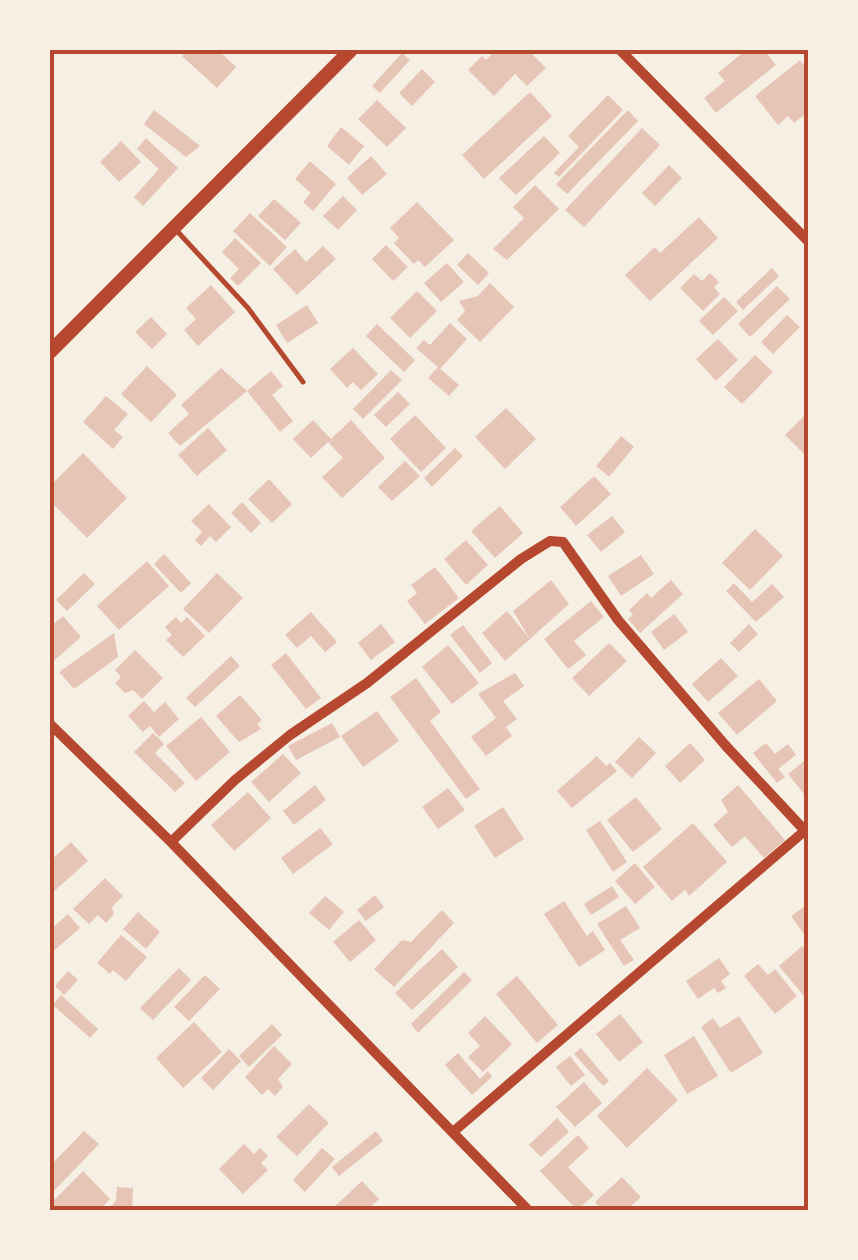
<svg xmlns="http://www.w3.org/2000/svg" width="858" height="1260" viewBox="0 0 858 1260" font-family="'Fira Sans',sans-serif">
  <rect width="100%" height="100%" fill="#f6efe4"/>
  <!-- building -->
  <path fill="#e6c5b7" d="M187,50H218L236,67L217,88L182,56Z
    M496,50H528L546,68L527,86L515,74L494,96L468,70L482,56L486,60Z
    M746,50H764L776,65L716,113L704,98L725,81L718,73Z
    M402,53L410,60L380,93L372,86Z
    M800,60L808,71V99L803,103L808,112L794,123L788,116L778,125L755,96Z
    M422,69L435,82L412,106L399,93Z
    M530,92L552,116L484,179L462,155Z
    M608,95L623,110L559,177L554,173L579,147L568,136Z
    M377,100L406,128L387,147L358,119Z
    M154,110L200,146L186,157L144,124Z
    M628,110L638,121L567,194L556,184Z
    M341,127L364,146L349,165L327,146Z
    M642,128L660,145L584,227L565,210Z
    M544,136L560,153L516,195L499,178Z
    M146,138L178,168L143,206L134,197L159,169L137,149Z
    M121,141L141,162L119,182L100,162Z
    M371,156L387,174L362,195L347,178Z
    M310,161L336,184L313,211L303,202L311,193L295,179Z
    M669,165L682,178L655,206L642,193Z
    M535,185L559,209L507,260L493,249L524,218L513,207Z
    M343,196L357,210L338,230L323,216Z
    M274,199L301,223L285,240L258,216Z
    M417,202L454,240L425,267L418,260L414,264L394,243L399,238L390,228Z
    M250,213L287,247L270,266L233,231Z
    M699,217L718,238L650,301L625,275L655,247L660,253Z
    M235,238L261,263L238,286L230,278L239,269L222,252Z
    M386,245L408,267L393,281L372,259Z
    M323,246L336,259L297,295L273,269L295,249L306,262Z
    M468,253L489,273L478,285L457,265Z
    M447,263L464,282L441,302L424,283Z
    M772,268L779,276L743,310L736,302Z
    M710,273L719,282L714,287L720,294L703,311L680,288L694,274L702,281Z
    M490,283L514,307L480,342L457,320L465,311L459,301L478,296Z
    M211,285L235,312L198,346L184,330L196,319L186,308Z
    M777,286L790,299L750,337L738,324Z
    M417,291L437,311L410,338L390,318Z
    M724,297L738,311L713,335L699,321Z
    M307,305L318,323L287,343L276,325Z
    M787,315L800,327L773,354L761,342Z
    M151,317L167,334L152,349L135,332Z
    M450,323L467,339L440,369L459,385L449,396L428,378L438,367L416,348L424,340L430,345Z
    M377,324L415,360L404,372L366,336Z
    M718,339L738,360L716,381L696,359Z
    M353,348L378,374L361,390L353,382L347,388L330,369Z
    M755,355L773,372L742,404L724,387Z
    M147,366L177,395L151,422L121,394Z
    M221,368L247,391L180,446L168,433L189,414L181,405Z
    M391,370L402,380L363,419L353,409Z
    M271,371L283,386L272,395L293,421L280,432L247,391Z
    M398,392L410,404L386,427L374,415Z
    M106,396L128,414L114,430L123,437L113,449L83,422Z
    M506,408L536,439L505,469L475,437Z
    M808,412V450L804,454L785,435Z
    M415,415L446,448L421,472L390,439Z
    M313,420L331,439L351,420L385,458L342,498L322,477L343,458L328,442L311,458L293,439Z
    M208,428L227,450L197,476L178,455Z
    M621,436L634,447L609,477L596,466Z
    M455,448L463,456L432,487L424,478Z
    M83,453L127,498L87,538L50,501V486Z
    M405,461L420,476L392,501L378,487Z
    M594,476L611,494L576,526L560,507Z
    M269,479L292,504L272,523L248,499Z
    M242,502L261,523L251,533L231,513Z
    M209,504L231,527L216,542L210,536L201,546L195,540L202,532L191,521Z
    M500,506L523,533L495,558L471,531Z
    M612,516L625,532L601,552L587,535Z
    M755,529L783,556L750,590L722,563Z
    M466,540L488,565L466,585L444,559Z
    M164,554L191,583L181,593L154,564Z
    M641,555L654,574L621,596L608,576Z
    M147,561L169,586L119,630L97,606Z
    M435,567L459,598L425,624L407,601L417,593L411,585Z
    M84,573L95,584L67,611L56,600Z
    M217,573L243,598L209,633L183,609Z
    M551,580L569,604L530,639L513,611Z
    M671,580L683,594L640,633L628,619L633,615L629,610L647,593L651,598Z
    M734,583L752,602L772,584L784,597L756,622L726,591Z
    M591,601L604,617L574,641L586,655L568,669L544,639Z
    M507,611L530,639L505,661L482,633Z
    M311,612L337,642L325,652L311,636L297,648L285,635Z
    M674,614L688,632L664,650L651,632Z
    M63,616L81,637L50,664V627Z
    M176,617L181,623L187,617L205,636L183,657L166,640L172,635L165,627Z
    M381,624L395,642L371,660L358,643Z
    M749,624L758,634L739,652L730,643Z
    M463,625L492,663L480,673L450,635Z
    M114,633L118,657L74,689L59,672Z
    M609,643L627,661L589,696L572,678Z
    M448,645L479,683L452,704L422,667Z
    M135,650L163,678L142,699L133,690L125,693L115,683L121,677L115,670Z
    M286,653L321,698L306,709L271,665Z
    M231,656L240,666L195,707L186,698Z
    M721,658L738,676L708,702L692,684Z
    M515,673L524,686L503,701L517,719L506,727L512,736L486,756L471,737L496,718L478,694Z
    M416,678L441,712L430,721L480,789L466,799L390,697Z
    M759,679L777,701L737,735L718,713Z
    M240,695L262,720L257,724L261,729L239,742L216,716Z
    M144,701L154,712L165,702L179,719L159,737L150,726L143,732L128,716Z
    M377,711L399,741L363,767L341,736Z
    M201,717L230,752L196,781L166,746Z
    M332,723L340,737L296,760L288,746Z
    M153,733L164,744L155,753L185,783L175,792L134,752Z
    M639,737L656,753L632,778L615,762Z
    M690,743L705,760L680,783L665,766Z
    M766,743L775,754L788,744L796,755L778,769L785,777L777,783L753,753Z
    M283,754L301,773L269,802L251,782Z
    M597,756L606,766L610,763L617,771L572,808L557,791Z
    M808,758V791L804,794L788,774Z
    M315,785L326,800L294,825L283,811Z
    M738,785L785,840L764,858L745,836L732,847L713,825L728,812L721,800Z
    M448,788L465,810L438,829L422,807Z
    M248,792L271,818L234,851L211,825Z
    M636,797L662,829L633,852L607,820Z
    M503,807L524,839L495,858L474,826Z
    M600,821L627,862L613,872L586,830Z
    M693,823L727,862L689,896L685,890L672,901L643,867Z
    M320,828L333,844L293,874L281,858Z
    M71,842L88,861L50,895V861Z
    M635,863L655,887L635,904L615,881Z
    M105,878L123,896L112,907L114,914L106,923L98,915L89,924L73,909Z
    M612,886L619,897L591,915L584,904Z
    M375,895L384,907L366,921L357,910Z
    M325,896L344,912L329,930L309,913Z
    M564,901L587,936L593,931L605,950L579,967L544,914Z
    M808,904V932L804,934L791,916Z
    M626,906L640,928L620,940L634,960L624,966L597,924Z
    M442,910L454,923L394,987L374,969L402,940L411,942Z
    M138,912L160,932L146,949L123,929Z
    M68,914L80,928L50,954V930Z
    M359,920L376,940L350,962L333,942Z
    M121,935L147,957L126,981L113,970L110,974L97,963Z
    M802,946L808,953V1001L779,966Z
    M442,949L458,967L412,1010L395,993Z
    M719,958L730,974L721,981L726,988L718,993L714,988L698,999L686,981Z
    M758,964L768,975L775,969L797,996L775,1014L744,976Z
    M179,968L191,980L153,1020L140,1008Z
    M68,971L78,980L64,995L55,986Z
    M464,972L472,980L418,1033L411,1024Z
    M205,975L220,989L189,1021L174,1007Z
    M517,976L558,1025L537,1043L496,994Z
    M61,995L98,1029L90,1038L53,1005Z
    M620,1014L643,1042L619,1062L596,1034Z
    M485,1016L512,1044L483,1072L468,1057L480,1046L468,1033Z
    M739,1016L763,1053L731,1073L701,1027L713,1018L720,1028Z
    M194,1022L222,1052L183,1088L156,1058Z
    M272,1024L282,1035L249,1067L239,1056Z
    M694,1036L718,1076L687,1094L664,1055Z
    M274,1046L292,1064L278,1079L283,1087L275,1096L268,1089L262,1095L245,1077Z
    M581,1048L609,1081L603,1086L574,1054Z
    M229,1049L241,1061L213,1090L201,1078Z
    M458,1053L480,1079L488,1071L492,1077L472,1095L445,1065Z
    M570,1056L585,1075L571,1086L556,1067Z
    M647,1068L678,1100L627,1148L597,1116Z
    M584,1082L602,1103L575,1127L556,1107Z
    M309,1104L329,1123L297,1156L276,1137Z
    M557,1118L569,1132L541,1157L529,1145Z
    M84,1131L99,1144L50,1195V1166Z
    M376,1131L383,1141L339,1176L332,1167Z
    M578,1135L589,1148L568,1167L594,1195L577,1210L540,1171Z
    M244,1144L254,1154L260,1148L268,1156L261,1163L268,1170L243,1194L219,1169Z
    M322,1148L335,1159L305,1192L293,1180Z
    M83,1171L110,1199L100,1210H50V1204Z
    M622,1177L641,1197L627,1210H602L595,1202Z
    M362,1181L379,1199L367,1210H339L335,1206Z
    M117,1187L133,1188L132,1210H107L116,1201Z"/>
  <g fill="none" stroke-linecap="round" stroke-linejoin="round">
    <!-- service -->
    <path stroke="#b5482f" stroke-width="5" d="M177,231L248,308L303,382"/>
    <!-- minor -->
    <path stroke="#b5482f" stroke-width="10" d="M620,50L808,241
      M50,724L171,842L528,1210
      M171,842L235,780L290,735L367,683L521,559L550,541L563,542L618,620L726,746L808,834
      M453,1132L808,828"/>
    <!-- tertiary -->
    <path stroke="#b5482f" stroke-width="14" d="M50,352L351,50"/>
  </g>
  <!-- border -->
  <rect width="858" height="1260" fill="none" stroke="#f6efe4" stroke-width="105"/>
  <rect x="52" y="52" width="754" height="1156" fill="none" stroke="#b5482f" stroke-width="4"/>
</svg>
